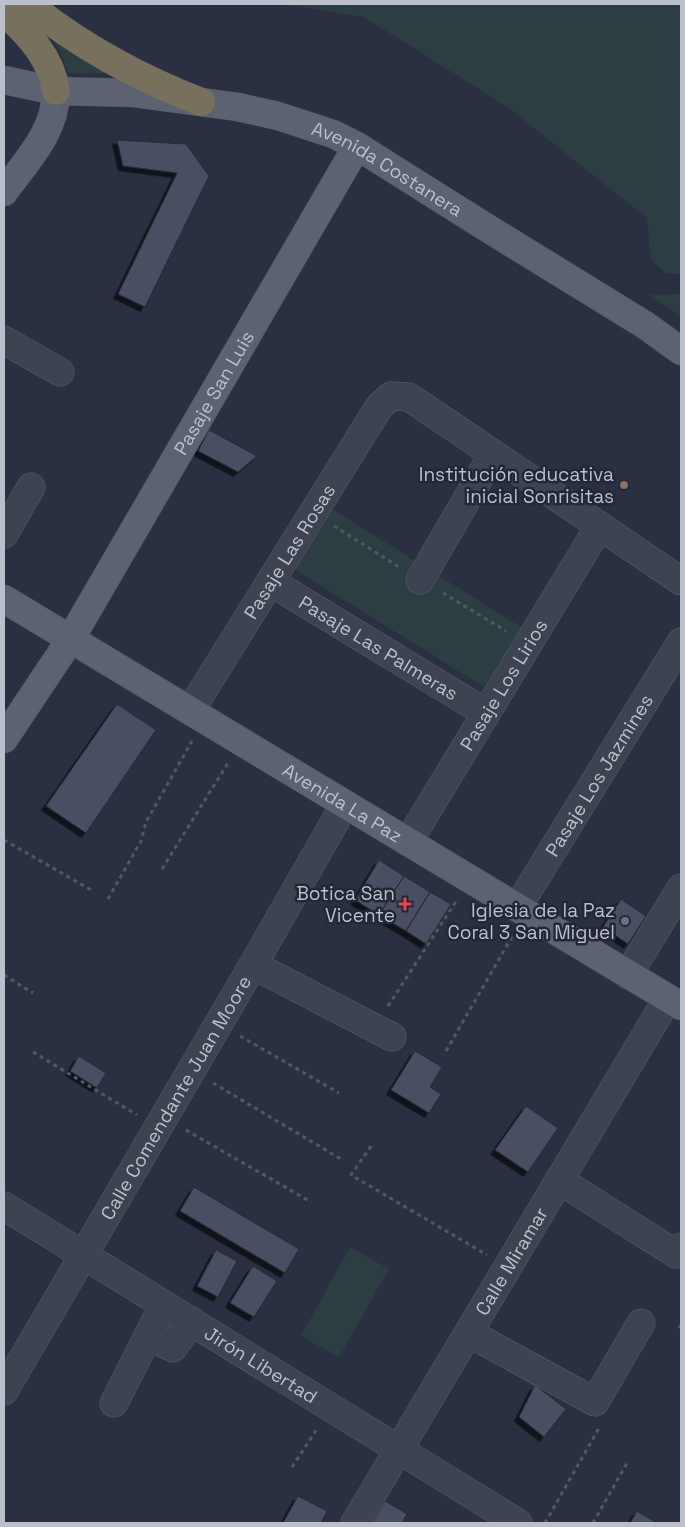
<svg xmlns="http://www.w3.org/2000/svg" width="685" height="1527" viewBox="0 0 685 1527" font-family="'Space Grotesk',sans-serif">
  <defs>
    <filter id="shadow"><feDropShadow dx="-4.5" dy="4.5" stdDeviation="0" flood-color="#0009"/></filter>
  </defs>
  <rect width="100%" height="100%" fill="#2a3041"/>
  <!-- green -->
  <path fill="#2d3e43" d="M291,4H681V274L665,273L651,259L647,218L509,108L364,17L289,5Z
    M53,41L89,62L118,74L68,73L63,57Z
    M681,294V317L650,295Z
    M329,507L521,627L484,687L291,567Z
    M350,1247L389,1269L339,1357L301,1336Z"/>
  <!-- building -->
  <path fill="#4a5062" stroke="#252a38" filter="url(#shadow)" d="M117,140L186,144L209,176L145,307L118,294L177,173L123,166Z
    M209,430L257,456L238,472L198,451Z
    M117,704L156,730L86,833L46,806Z
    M379,860L404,876L379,915L355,900Z
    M404,876L430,892L406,931L379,915Z
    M430,892L451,904L426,944L406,931Z
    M621,899L646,916L628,944L603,927Z
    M415,1051L442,1067L430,1087L441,1094L429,1113L391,1090Z
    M79,1056L106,1073L97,1088L70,1071Z
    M526,1106L558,1128L528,1172L495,1150Z
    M194,1187L299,1249L285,1273L180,1211Z
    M216,1250L237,1261L218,1297L197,1286Z
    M253,1266L277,1281L254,1317L230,1303Z
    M535,1385L566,1409L544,1437L519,1417Z
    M298,1496L327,1511L321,1523H283Z
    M385,1501L407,1514L402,1523H372Z
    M637,1511L657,1523H630Z"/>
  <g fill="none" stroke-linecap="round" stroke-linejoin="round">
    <defs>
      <g id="minor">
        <path d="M4,340L60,372"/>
        <path d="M4,534L31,487"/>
        <path d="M420,580L493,454"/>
        <path id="s1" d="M271,582L486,713"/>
        <path id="s2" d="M190,711L379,407L391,396L409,397L681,581"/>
        <path id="s3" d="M408,842L599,527"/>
        <path id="s4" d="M517,908L681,642"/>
        <path d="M253,965L392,1037"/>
        <path d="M628,975L681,888"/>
        <path d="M559,1180L676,1254L681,1247"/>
        <path id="s5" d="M4,1206L518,1523"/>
        <path d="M469,1333L595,1402L641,1323"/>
        <path d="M148,1336L173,1348L192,1321"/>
        <path id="s6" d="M4,1391L253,965L345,804"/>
        <path d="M114,1403L155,1322L166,1306"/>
        <path id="s7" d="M355,1523L668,998"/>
      </g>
      <g id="major">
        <path id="s8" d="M4,80L56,91L133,93L238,107L278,116L333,134L357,146L484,226L645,325L681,351"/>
        <path d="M4,192C26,161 56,132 56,91"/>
        <path id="s9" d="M4,599L681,1006"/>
        <path id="s10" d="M4,739L70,640L357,146"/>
      </g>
      <path id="highway" d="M28,4C80,46 139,78 201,102
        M4,12C29,34 51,58 56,91"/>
    </defs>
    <!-- minor casing -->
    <use href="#minor" stroke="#595e6b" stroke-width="29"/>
    <!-- major casing -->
    <use href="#major" stroke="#484c5a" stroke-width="29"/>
    <!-- highway casing -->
    <use href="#highway" stroke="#464b58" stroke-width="29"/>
    <!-- path -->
    <path stroke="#4c5b61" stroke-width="3" stroke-dasharray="4 4" stroke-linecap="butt" d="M334,526L399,567
      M443,593L506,631
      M4,840L93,891
      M162,869L228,763
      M108,899L141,841L146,822L192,741
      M4,975L33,993
      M388,1006L457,900
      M240,1036L339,1093
      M446,1051L513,935
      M33,1052L137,1115
      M213,1083L341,1159
      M186,1130L311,1202
      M371,1146L351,1175L487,1255
      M679,1328L681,1325
      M292,1467L317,1429
      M545,1523L599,1428
      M593,1523L627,1463"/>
    <!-- minor -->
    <use href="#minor" stroke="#3e4351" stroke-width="28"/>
    <!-- major -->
    <use href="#major" stroke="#5c6271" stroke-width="28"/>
    <!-- highway -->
    <use href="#highway" stroke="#76705c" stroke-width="28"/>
  </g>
  <!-- markers -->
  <circle fill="#8d6e63" stroke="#232836" stroke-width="2" cx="624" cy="485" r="5"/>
  <path fill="#e0444e" stroke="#232836" stroke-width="2" d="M402.5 896.5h5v5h5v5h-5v5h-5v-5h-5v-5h5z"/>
  <circle fill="#6b7280" stroke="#232836" stroke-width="2" cx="625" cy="921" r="5"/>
  <g text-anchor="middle" stroke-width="5" stroke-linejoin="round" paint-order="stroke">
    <!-- street labels -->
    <g font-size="19" fill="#bbbfcb" stroke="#232836">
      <text dy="7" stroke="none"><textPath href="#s8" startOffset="399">Avenida Costanera</textPath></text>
      <text dy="7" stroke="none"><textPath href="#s10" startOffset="405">Pasaje San Luis</textPath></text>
      <text dy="7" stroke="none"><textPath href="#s2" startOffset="188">Pasaje Las Rosas</textPath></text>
      <text dy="7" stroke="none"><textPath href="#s1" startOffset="126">Pasaje Las Palmeras</textPath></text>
      <text dy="7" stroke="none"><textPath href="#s3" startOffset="184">Pasaje Los Lirios</textPath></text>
      <text dy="7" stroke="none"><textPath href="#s4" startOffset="156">Pasaje Los Jazmines</textPath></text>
      <text dy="7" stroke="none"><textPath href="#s9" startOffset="395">Avenida La Paz</textPath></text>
      <text dy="7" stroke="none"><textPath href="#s6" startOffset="340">Calle Comendante Juan Moore</textPath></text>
      <text dy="7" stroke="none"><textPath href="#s7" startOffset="305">Calle Miramar</textPath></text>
      <text dy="7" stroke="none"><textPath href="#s5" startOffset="302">Jirón Libertad</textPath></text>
    </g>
    <!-- poi labels -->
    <g font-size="19" fill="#bbbfcb" stroke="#232836" text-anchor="end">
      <text x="614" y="481">Institución educativa<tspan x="614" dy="22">inicial Sonrisitas</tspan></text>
      <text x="395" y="900">Botica San<tspan x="395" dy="22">Vicente</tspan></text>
      <text x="615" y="917">Iglesia de la Paz<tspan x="615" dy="22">Coral 3 San Miguel</tspan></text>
    </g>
  </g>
  <!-- border -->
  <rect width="685" height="1527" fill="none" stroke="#bbbfcb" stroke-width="10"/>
</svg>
